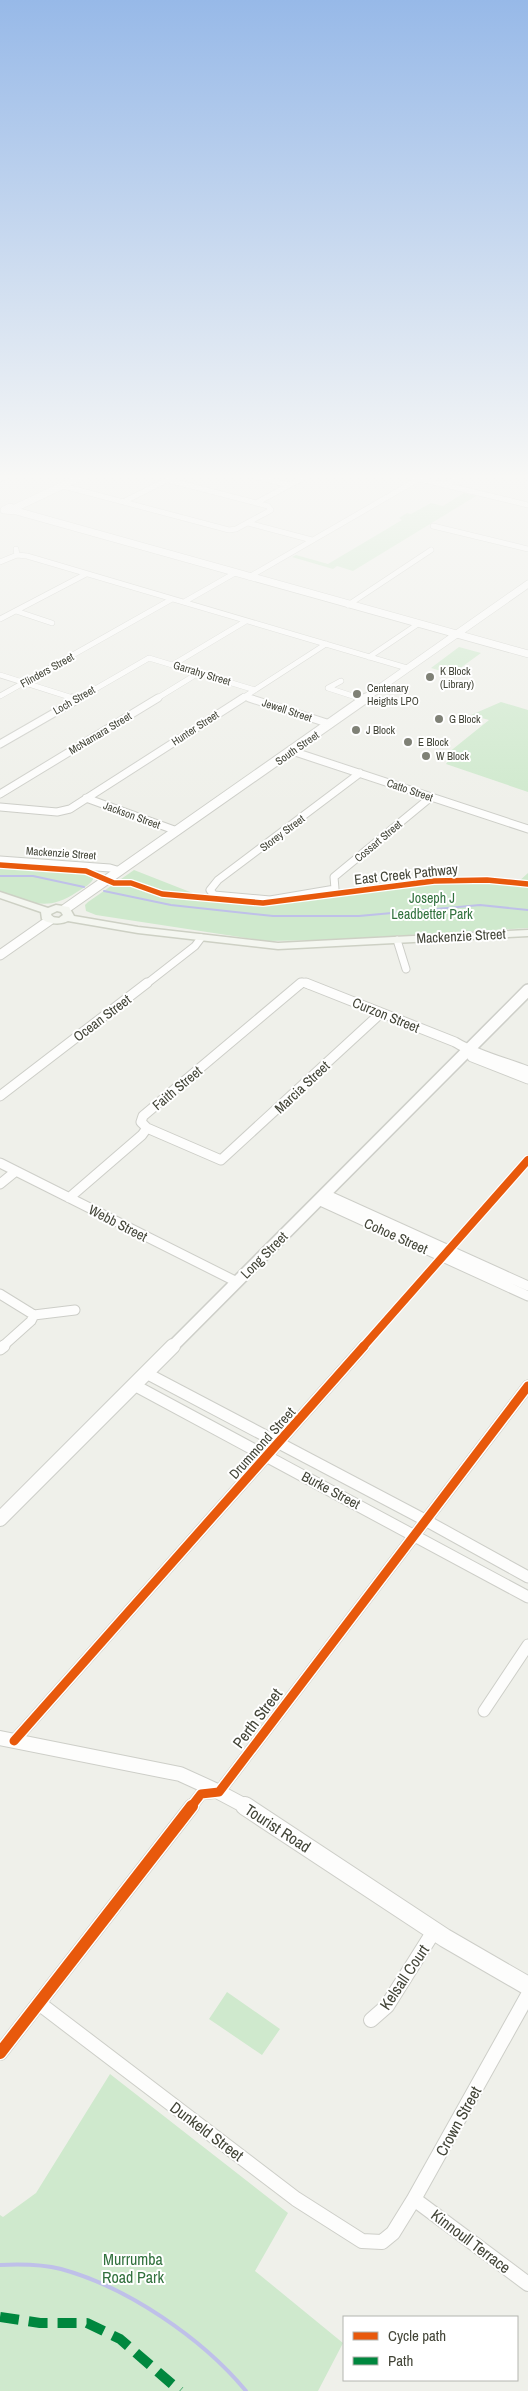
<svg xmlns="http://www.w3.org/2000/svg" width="528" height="2391" viewBox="0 0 528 2391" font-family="'Archivo Narrow',sans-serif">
  <rect width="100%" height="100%" fill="#eff0ea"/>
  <!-- green -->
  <path fill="#cfe9cd" d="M464,493L476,496L353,571L337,566L333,569L292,557L296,555L328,564L402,520L399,518L407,513L411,514L431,503L443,506Z
    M459,647L481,653L452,674L431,668Z
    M501,702L528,710V792L446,764L453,755L448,753L489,720L471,715Z
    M0,865L83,871L94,877C92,884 83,888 77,892C47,912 32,903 0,891Z
    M134,870L213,901L264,904L433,879L492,878L517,883L528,873V928L327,940L266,941L96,915L86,911L85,905L88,902Z
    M227,1992L280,2029L262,2055L209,2019Z
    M110,2074L288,2213L255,2271L343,2343L318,2391H0V2215L3,2217L36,2193Z"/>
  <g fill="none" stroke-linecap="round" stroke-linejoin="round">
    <!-- stream-far1 -->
    <path stroke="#bfc0e9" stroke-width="2" d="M0,876H33L84,887
      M104,891L171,905L273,916H359L480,905L528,910"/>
    <!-- stream -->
    <path stroke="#bfc0e9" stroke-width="4" d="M0,2265C20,2264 41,2264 61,2269C127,2287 202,2338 246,2391"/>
    <defs>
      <path id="minor-far4" d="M240,473L289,485
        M395,473L528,505
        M0,479L14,473
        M444,485L465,473
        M63,486L229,530L236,529L271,510L268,506L168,480
        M123,502L181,473
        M256,503L312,473
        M248,523L312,540
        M433,526L528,549
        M16,549L17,555L27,556L407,668
        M0,562L17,555
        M249,577L422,477
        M184,602L235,573
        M348,605L431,550
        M16,611L52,623
        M0,619L86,574
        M369,657L418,624
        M174,664L246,621
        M0,675L76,699
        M341,681L328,688L362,699
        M0,696L172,599
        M244,696L253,699
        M78,699L149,658L255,690
        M156,699L200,672
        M241,699L326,644"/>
      <path id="minor-far3" d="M72,698L76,699
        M249,698L330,724
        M358,698L365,700
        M0,744L80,698
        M292,751L528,829
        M360,773L218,880L210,890L214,895L270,900L335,889L334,877L431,797
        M0,794L158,698
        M86,798L177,831
        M0,807L57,812L70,809L243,698
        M0,860L110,868L120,871
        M397,940L406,969
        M145,985L195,946L201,938
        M300,985L303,982L309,985"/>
      <path id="minor-far2" d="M306,983L455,1042C476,1055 504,1062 528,1071
        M468,1050L472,1057L528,1079
        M0,1096L147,983
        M147,1128L221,1160L381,1013
        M0,1163L237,1282
        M0,1184L16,1171
        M325,1194L528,1286
        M69,1198L142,1135L147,1128L141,1122L143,1116L301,983
        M318,1200L528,1296
        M0,1294L34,1315L75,1310
        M2,1347L31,1321L34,1315
        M363,1347L528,1160"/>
      <path id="minor-far1" d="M0,1349L4,1346
        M146,1373L425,1520L528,1577
        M134,1385L528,1597
        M484,1711L528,1645
        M14,1741L364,1346
        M191,1807L201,1794L219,1792L528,1386"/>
      <path id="minor" d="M40,2004L296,2199L362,2241L382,2242L393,2233L414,2199L528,1995
        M371,2020L387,2006L434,1931
        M0,2053L192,1806
        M414,2199L528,2284"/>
      <path id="tertiary-far4" d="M10,507L17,509L16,511L4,510Z
        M15,508L89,473
        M16,511L528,654
        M364,699L528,584"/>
      <path id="tertiary-far3" d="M65,909L366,698
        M0,955L50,920"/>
      <path id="tertiary-far2" d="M172,1347L528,990"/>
      <path id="tertiary-far1" d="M0,1519L173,1346
        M0,1738L180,1774L215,1790L247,1807"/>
      <path id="tertiary" d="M245,1806L445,1938L528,1986"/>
      <path id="secondary" d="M0,892L48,908L56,905L69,907L74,916L138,927L278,943L528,930V936L278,949L138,933L68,921C61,925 48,924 42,919L41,912L0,898ZM57,911L61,912L63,915L59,918L52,917L51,914Z"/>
    </defs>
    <!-- minor-far4 casing -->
    <use href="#minor-far4" stroke="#cdcec8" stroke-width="6"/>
    <!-- minor-far3 casing -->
    <use href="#minor-far3" stroke="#cdcec8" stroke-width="9"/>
    <!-- minor-far2 casing -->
    <use href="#minor-far2" stroke="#cdcec8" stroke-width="11"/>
    <!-- minor-far1 casing -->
    <use href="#minor-far1" stroke="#cdcec8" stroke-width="13"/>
    <!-- minor casing -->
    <use href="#minor" stroke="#cdcec8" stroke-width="16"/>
    <!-- tertiary-far4 casing -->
    <use href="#tertiary-far4" stroke="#cdcec8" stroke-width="8"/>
    <!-- tertiary-far3 casing -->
    <use href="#tertiary-far3" stroke="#cdcec8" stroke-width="11"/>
    <!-- tertiary-far2 casing -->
    <use href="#tertiary-far2" stroke="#cdcec8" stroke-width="14"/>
    <!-- tertiary-far1 casing -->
    <use href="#tertiary-far1" stroke="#cdcec8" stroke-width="16"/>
    <!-- tertiary casing -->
    <use href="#tertiary" stroke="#cdcec8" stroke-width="20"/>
    <!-- secondary casing -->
    <use href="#secondary" stroke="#cdd0c4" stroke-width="3"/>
    <!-- minor-far4 -->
    <use href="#minor-far4" stroke="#fdfdfc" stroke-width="5"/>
    <!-- minor-far3 -->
    <use href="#minor-far3" stroke="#fdfdfc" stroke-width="7"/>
    <!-- minor-far2 -->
    <use href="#minor-far2" stroke="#fdfdfc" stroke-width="9"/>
    <!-- minor-far1 -->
    <use href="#minor-far1" stroke="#fdfdfc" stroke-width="11"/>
    <!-- minor -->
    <use href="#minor" stroke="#fdfdfc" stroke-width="14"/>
    <!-- tertiary-far4 -->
    <use href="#tertiary-far4" stroke="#fdfdfc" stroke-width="7"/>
    <!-- tertiary-far3 -->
    <use href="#tertiary-far3" stroke="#fdfdfc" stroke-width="9"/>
    <!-- tertiary-far2 -->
    <use href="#tertiary-far2" stroke="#fdfdfc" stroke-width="11"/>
    <!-- tertiary-far1 -->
    <use href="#tertiary-far1" stroke="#fdfdfc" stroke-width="14"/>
    <!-- tertiary -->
    <use href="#tertiary" stroke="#fdfdfc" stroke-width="18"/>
    <!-- secondary -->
    <use href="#secondary" fill="#f4f6f0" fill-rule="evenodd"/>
    <!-- quiet -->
    <path stroke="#00873e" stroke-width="10" stroke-dasharray="19 10" stroke-linecap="butt" d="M0,2317L40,2323H87L120,2339L180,2391"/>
    <defs>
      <path id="cycleway-far3" d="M0,865L86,871L114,883H131L162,894L263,903L434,881L487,880L528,884"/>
      <path id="cycleway-far2" d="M363,1347L528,1160"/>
      <path id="cycleway-far1" d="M14,1741L364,1346
        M191,1807L201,1794L219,1792L528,1386"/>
      <path id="cycleway" d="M0,2053L192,1806"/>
    </defs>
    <!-- cycleway-far3 casing -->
    <use href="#cycleway-far3" stroke="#fff" stroke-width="8"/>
    <!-- cycleway-far2 casing -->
    <use href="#cycleway-far2" stroke="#fff" stroke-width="11"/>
    <!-- cycleway-far1 casing -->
    <use href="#cycleway-far1" stroke="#fff" stroke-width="12"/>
    <!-- cycleway casing -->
    <use href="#cycleway" stroke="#fff" stroke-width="15"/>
    <!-- cycleway-far3 -->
    <use href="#cycleway-far3" stroke="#e8590c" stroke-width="5.5"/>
    <!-- cycleway-far2 -->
    <use href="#cycleway-far2" stroke="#e8590c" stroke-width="8"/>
    <!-- cycleway-far1 -->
    <use href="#cycleway-far1" stroke="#e8590c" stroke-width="9"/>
    <!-- cycleway -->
    <use href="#cycleway" stroke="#e8590c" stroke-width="12"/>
  </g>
  <!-- sky -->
  <linearGradient id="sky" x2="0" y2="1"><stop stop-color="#97b9e8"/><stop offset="0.59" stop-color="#f8f8f6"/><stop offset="1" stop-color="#f8f8f6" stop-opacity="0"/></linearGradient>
  <rect width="528" height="808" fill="url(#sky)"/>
  <!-- markers -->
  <g fill="#7f8176" stroke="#fff" stroke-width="2">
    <circle cx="430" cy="677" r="5"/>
    <circle cx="357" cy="694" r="5"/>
    <circle cx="439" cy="719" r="5"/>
    <circle cx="356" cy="730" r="5"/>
    <circle cx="408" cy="742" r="5"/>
    <circle cx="426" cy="756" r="5"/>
  </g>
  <g text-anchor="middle" stroke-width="4" stroke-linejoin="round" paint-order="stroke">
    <!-- far-street labels -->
    <g font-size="11" fill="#434538" stroke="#fff">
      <text transform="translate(47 670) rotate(-29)" y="4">Flinders Street</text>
      <text transform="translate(202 673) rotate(17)" y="4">Garrahy Street</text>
      <text transform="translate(74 700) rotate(-30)" y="4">Loch Street</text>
      <text transform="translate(287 710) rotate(18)" y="4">Jewell Street</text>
      <text transform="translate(195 728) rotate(-33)" y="4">Hunter Street</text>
      <text transform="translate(100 733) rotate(-31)" y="4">McNamara Street</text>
      <text transform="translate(297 748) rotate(-35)" y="4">South Street</text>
      <text transform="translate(410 790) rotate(19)" y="4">Catto Street</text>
      <text transform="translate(132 815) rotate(20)" y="4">Jackson Street</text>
      <text transform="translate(282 833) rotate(-37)" y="4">Storey Street</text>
      <text transform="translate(378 841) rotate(-40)" y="4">Cossart Street</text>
      <text transform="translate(61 853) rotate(4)" y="4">Mackenzie Street</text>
    </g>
    <!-- far-poi labels -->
    <g font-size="11" fill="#434538" stroke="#fff" text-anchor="start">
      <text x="440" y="675">K Block<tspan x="440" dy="13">(Library)</tspan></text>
      <text x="367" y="692">Centenary<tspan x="367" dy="13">Heights LPO</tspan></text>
      <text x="449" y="723">G Block</text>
      <text x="366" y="734">J Block</text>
      <text x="418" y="746">E Block</text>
      <text x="436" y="760">W Block</text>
    </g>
    <!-- street labels -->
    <g font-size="14" fill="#434538" stroke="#fff">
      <text transform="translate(406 874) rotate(-6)" y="5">East Creek Pathway</text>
      <text transform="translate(461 936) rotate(-3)" y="5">Mackenzie Street</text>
      <text transform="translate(386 1015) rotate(22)" y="5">Curzon Street</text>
      <text transform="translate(102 1018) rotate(-37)" y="5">Ocean Street</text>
      <text transform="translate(302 1087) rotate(-43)" y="5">Marcia Street</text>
      <text transform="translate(177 1088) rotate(-40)" y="5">Faith Street</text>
      <text transform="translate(118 1223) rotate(27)" y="5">Webb Street</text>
      <text transform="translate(396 1236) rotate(24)" y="5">Cohoe Street</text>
      <text transform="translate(264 1255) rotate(-45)" y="5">Long Street</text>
      <text transform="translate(262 1443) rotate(-48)" y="5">Drummond Street</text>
      <text transform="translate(331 1490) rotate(28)" y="5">Burke Street</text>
    </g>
    <!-- park labels -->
    <g font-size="14" fill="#31713d" stroke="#fff">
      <text x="432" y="903">Joseph J<tspan x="432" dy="16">Leadbetter Park</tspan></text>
    </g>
    <!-- near-street labels -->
    <g font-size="16" fill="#434538" stroke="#fff">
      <text transform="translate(257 1718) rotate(-53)" y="6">Perth Street</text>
      <text transform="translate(278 1828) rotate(33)" y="6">Tourist Road</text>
      <text transform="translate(404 1977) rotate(-56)" y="6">Kelsall Court</text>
      <text transform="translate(458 2121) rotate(-61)" y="6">Crown Street</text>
      <text transform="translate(207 2131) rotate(37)" y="6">Dunkeld Street</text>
      <text transform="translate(471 2241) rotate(37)" y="6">Kinnoull Terrace</text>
    </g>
    <!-- near-park labels -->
    <g font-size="16" fill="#31713d" stroke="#fff">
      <text x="133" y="2265">Murrumba<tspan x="133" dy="18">Road Park</tspan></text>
    </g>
  </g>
  <!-- legend -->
  <rect x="343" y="2316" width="175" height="65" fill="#ffffff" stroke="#b4b5af"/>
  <rect x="353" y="2332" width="25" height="8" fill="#e8590c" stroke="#b4b5af"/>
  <text x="388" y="2341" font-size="15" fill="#434538">Cycle path</text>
  <rect x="353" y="2357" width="25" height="8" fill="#00873e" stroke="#b4b5af"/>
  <text x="388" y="2366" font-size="15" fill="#434538">Path</text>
</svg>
